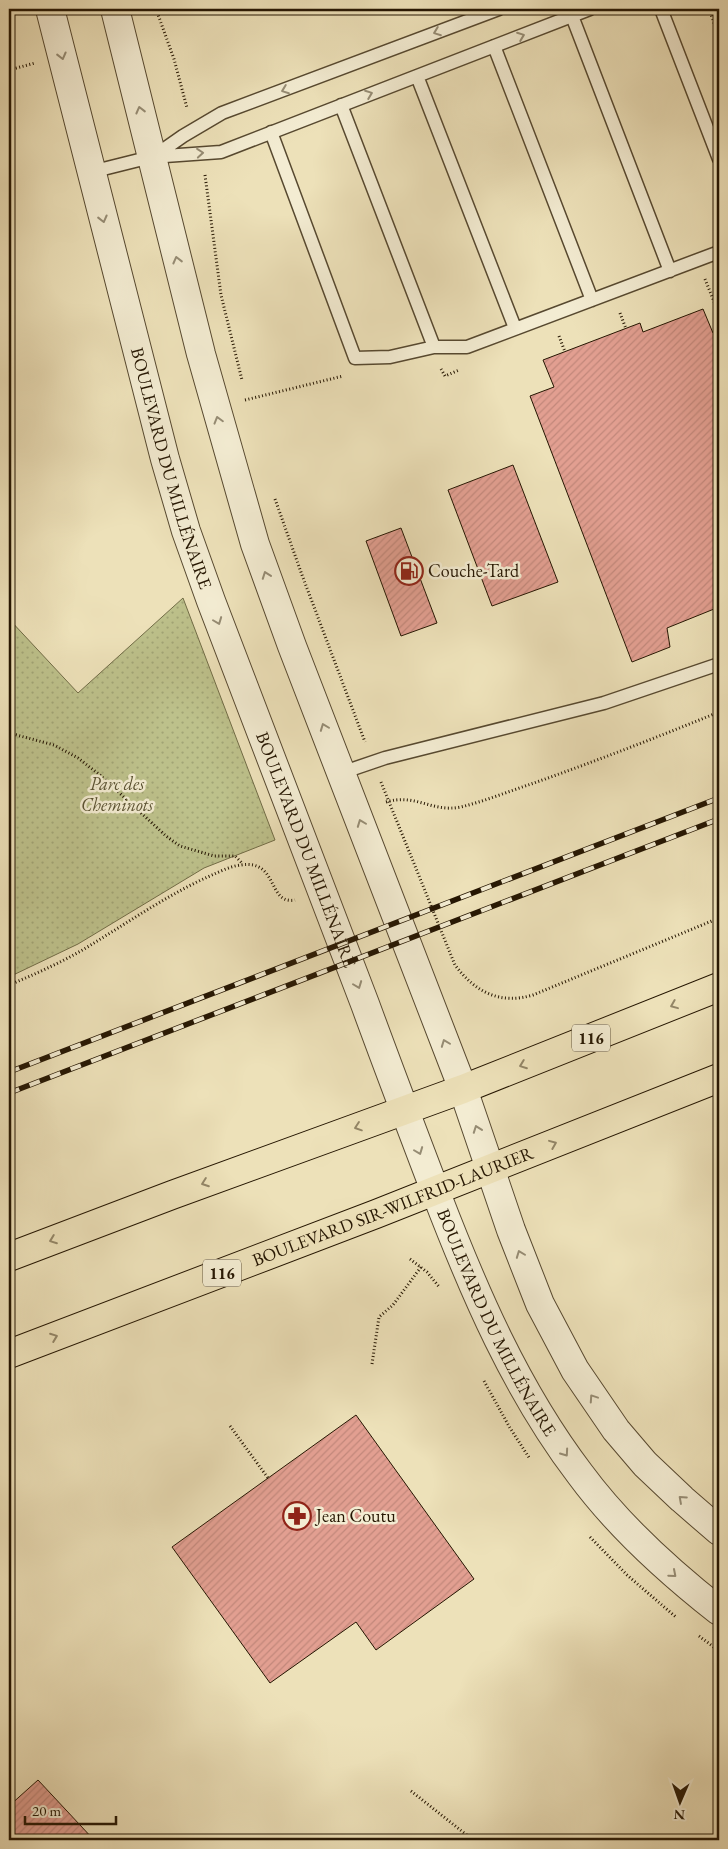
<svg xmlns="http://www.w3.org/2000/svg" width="728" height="1849" viewBox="0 0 728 1849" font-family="'EB Garamond',serif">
  <defs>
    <pattern id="grass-dots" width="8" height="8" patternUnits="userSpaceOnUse" patternTransform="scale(1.25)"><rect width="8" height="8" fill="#bdc18b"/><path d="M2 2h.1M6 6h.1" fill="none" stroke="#a2a576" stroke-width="1.8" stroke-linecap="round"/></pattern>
    <pattern id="building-hatch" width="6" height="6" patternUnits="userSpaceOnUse" patternTransform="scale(1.25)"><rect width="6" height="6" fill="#e29f91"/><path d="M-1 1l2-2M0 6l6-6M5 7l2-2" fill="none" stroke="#c2887b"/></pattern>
  </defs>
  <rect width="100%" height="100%" fill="#ede1b9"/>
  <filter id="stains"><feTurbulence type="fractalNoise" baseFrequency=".004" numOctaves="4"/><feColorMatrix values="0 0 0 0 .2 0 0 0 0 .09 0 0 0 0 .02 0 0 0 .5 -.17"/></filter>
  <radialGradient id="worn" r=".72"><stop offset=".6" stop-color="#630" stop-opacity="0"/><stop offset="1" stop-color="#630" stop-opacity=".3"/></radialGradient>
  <!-- grass -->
  <path fill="url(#grass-dots)" stroke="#716c46" d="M183,598L275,840L204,868L78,944L9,977V619L78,693Z"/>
  <!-- building -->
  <path fill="url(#building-hatch)" stroke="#251602" d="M703,309L713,333L719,331V607L667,628L670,647L632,662L530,396L554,387L543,360L640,323L643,332Z
    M513,465L558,582L492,606L448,490Z
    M401,528L437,623L401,636L366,541Z
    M356,1415L474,1579L376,1650L356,1622L270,1683L172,1547Z
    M38,1780L94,1840H9V1806Z"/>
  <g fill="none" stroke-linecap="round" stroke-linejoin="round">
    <defs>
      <path id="service" d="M661,9L719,159
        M572,16L670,271
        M494,46L592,300
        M417,76L515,328
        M341,105L434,347
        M271,132L355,358L390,357L434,347H467L719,252
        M153,157L183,136L222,113L499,9
        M91,172L151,157L221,152L590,9
        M341,773L385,758L604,703L719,664"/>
      <g id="tertiary">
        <path id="s1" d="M50,9L165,459L186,531L211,601C262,735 314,869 365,1004C388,1067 412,1130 436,1193C474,1292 516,1390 580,1474C619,1527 668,1571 719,1611"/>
        <path d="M115,9L201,354L255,544L292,646L463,1089L511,1230L540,1304L575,1370L616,1430L645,1464L682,1499L719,1531"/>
      </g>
      <g id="primary">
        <path d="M9,1257L172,1195L463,1089L719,987"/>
        <path id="s2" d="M9,1354L376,1214L719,1078"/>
      </g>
    </defs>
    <!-- service casing -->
    <use href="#service" stroke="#574930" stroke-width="15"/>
    <!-- tertiary casing -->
    <use href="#tertiary" stroke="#574930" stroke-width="30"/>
    <!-- primary casing -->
    <use href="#primary" stroke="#251602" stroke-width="30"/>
    <!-- path -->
    <path stroke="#251602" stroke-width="3" stroke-dasharray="1 2.5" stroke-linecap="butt" d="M156,9L174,59L187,108
      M709,9L719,37
      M9,70L35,63
      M205,175L221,295L242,380
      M705,279L717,309L719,308
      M620,313L626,329
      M559,336L565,352
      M441,369L445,376L459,370
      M245,400L343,376
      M275,499L302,575L365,742
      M9,733L54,745L78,758L100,775L166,836L180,846L214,856H235L243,864
      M381,782L455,965C475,992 500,1005 533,995L719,918
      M386,802C416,793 432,813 461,807C485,801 510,791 534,783C596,761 658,737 719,712
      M9,985C38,973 67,960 94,943C133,919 171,893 212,875C221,871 231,866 241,865C279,859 267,905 295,900
      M410,1259L427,1272L440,1288
      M372,1364L379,1317L393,1305L421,1267
      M484,1381L510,1428L530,1459
      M230,1426L268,1478
      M590,1537L627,1575L677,1618
      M699,1636L719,1651
      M411,1791L473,1840"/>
    <!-- service -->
    <use href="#service" stroke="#f3ecd2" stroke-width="12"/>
    <!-- tertiary -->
    <use href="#tertiary" stroke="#f3ecd2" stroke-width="28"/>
    <!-- primary -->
    <use href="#primary" stroke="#ede1b9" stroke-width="28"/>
    <defs>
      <path id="rail" d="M9,1072L719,798
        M9,1093L719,819"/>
    </defs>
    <!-- rail casing -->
    <use href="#rail" stroke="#251602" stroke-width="5.5"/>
    <!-- rail -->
    <use href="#rail" stroke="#f3ecd2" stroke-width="4" stroke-dasharray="11" stroke-linecap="butt"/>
  </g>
  <!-- one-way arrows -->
  <defs><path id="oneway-chevron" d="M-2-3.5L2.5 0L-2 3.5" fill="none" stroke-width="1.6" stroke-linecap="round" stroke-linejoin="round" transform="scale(1.25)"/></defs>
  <g stroke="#968c74">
    <use href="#oneway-chevron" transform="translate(437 32) rotate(159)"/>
    <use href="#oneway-chevron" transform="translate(521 36) rotate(-21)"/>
    <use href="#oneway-chevron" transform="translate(62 56) rotate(76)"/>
    <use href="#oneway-chevron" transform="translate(285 90) rotate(159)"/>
    <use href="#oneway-chevron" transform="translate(369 94) rotate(-21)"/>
    <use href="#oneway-chevron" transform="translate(140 110) rotate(-104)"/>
    <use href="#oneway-chevron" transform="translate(200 153) rotate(-5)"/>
    <use href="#oneway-chevron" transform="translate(103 219) rotate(76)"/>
    <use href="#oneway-chevron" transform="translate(177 260) rotate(-104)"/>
    <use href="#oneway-chevron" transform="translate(218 420) rotate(-106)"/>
    <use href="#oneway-chevron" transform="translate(266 575) rotate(-110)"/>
    <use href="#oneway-chevron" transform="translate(218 621) rotate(69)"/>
    <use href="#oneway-chevron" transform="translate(324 727) rotate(-111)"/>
    <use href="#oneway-chevron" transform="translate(361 823) rotate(-111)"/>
    <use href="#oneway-chevron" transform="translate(358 985) rotate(69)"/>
    <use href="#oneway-chevron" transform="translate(445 1043) rotate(-111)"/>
    <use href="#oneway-chevron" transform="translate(477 1129) rotate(-110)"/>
    <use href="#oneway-chevron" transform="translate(419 1151) rotate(69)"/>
    <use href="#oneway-chevron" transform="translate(520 1254) rotate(-111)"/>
    <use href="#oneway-chevron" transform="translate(593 1398) rotate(-124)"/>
    <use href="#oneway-chevron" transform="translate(565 1453) rotate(55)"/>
    <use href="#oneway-chevron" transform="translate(682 1499) rotate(-138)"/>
    <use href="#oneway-chevron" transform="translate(673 1574) rotate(41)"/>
  </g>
  <g stroke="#938667">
    <use href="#oneway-chevron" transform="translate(674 1005) rotate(158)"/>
    <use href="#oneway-chevron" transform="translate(523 1065) rotate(159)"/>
    <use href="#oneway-chevron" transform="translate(358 1127) rotate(161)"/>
    <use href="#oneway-chevron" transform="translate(553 1144) rotate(-22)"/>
    <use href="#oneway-chevron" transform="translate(205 1183) rotate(160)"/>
    <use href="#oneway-chevron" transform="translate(53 1240) rotate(159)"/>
    <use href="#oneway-chevron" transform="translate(54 1337) rotate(-21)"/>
  </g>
  <!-- icons -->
  <defs>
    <symbol id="fuel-ring" viewBox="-11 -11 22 22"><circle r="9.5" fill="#f3ecd2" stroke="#8f2418" stroke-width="1.5"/><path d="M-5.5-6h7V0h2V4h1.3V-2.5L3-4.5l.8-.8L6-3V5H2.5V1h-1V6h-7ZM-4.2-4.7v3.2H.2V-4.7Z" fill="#8f2418"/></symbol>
    <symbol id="pharmacy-ring" viewBox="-11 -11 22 22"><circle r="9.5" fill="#f3ecd2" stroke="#8f2418" stroke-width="1.5"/><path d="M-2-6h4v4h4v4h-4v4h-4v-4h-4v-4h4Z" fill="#8f2418"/></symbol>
  </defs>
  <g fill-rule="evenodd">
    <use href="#fuel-ring" x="393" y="555" width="32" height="32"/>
    <use href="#pharmacy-ring" x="281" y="1500" width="32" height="32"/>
  </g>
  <g text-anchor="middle" stroke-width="5" stroke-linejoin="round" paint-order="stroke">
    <!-- shield labels -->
    <g fill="#f3ecd2" stroke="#635640" stroke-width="1">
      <rect x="572" y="1024.5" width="38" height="27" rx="4"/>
      <rect x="203" y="1259.5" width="38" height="27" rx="4"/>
    </g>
    <g font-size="16" font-weight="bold" fill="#251602">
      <text x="591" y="1044">116</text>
      <text x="222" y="1279">116</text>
    </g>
    <!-- street labels -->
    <g font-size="18" fill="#251602" stroke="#f3ecd2">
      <text dy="6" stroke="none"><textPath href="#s1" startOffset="475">BOULEVARD DU MILLÉNAIRE</textPath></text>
      <text dy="6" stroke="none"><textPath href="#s1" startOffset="880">BOULEVARD DU MILLÉNAIRE</textPath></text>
      <text dy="6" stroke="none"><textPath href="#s2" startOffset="411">BOULEVARD SIR-WILFRID-LAURIER</textPath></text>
      <text dy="6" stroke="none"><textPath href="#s1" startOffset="1390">BOULEVARD DU MILLÉNAIRE</textPath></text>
    </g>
    <!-- poi labels -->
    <g font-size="18" fill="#251602" stroke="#f3ecd2" text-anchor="start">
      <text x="428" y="577">Couche-Tard</text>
      <text x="316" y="1522">Jean Coutu</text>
    </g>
    <!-- park labels -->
    <g font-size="18" font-style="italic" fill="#5a5232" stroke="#f3ecd2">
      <text x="117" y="790">Parc des<tspan x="117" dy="21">Cheminots</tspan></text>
    </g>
  </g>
  <!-- margin -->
  <rect width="728" height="1849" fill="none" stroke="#ede1b9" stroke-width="30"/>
  <rect x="10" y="10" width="708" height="1829" fill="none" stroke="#251602" stroke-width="2.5"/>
  <rect x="15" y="15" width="698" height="1819" fill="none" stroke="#251602"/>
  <!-- north arrow -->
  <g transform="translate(680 1802) rotate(182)" stroke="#f3ecd2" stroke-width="4" paint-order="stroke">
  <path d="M0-4L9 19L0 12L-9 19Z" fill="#251602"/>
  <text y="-8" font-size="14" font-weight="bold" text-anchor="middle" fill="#251602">N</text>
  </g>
  <!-- scale -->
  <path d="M25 1816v8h91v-8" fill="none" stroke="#251602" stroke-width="2.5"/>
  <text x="32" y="1816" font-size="15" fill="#251602" stroke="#f3ecd2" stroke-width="4" paint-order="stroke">20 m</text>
  <rect width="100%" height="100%" filter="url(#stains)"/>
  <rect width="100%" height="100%" fill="url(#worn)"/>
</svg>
